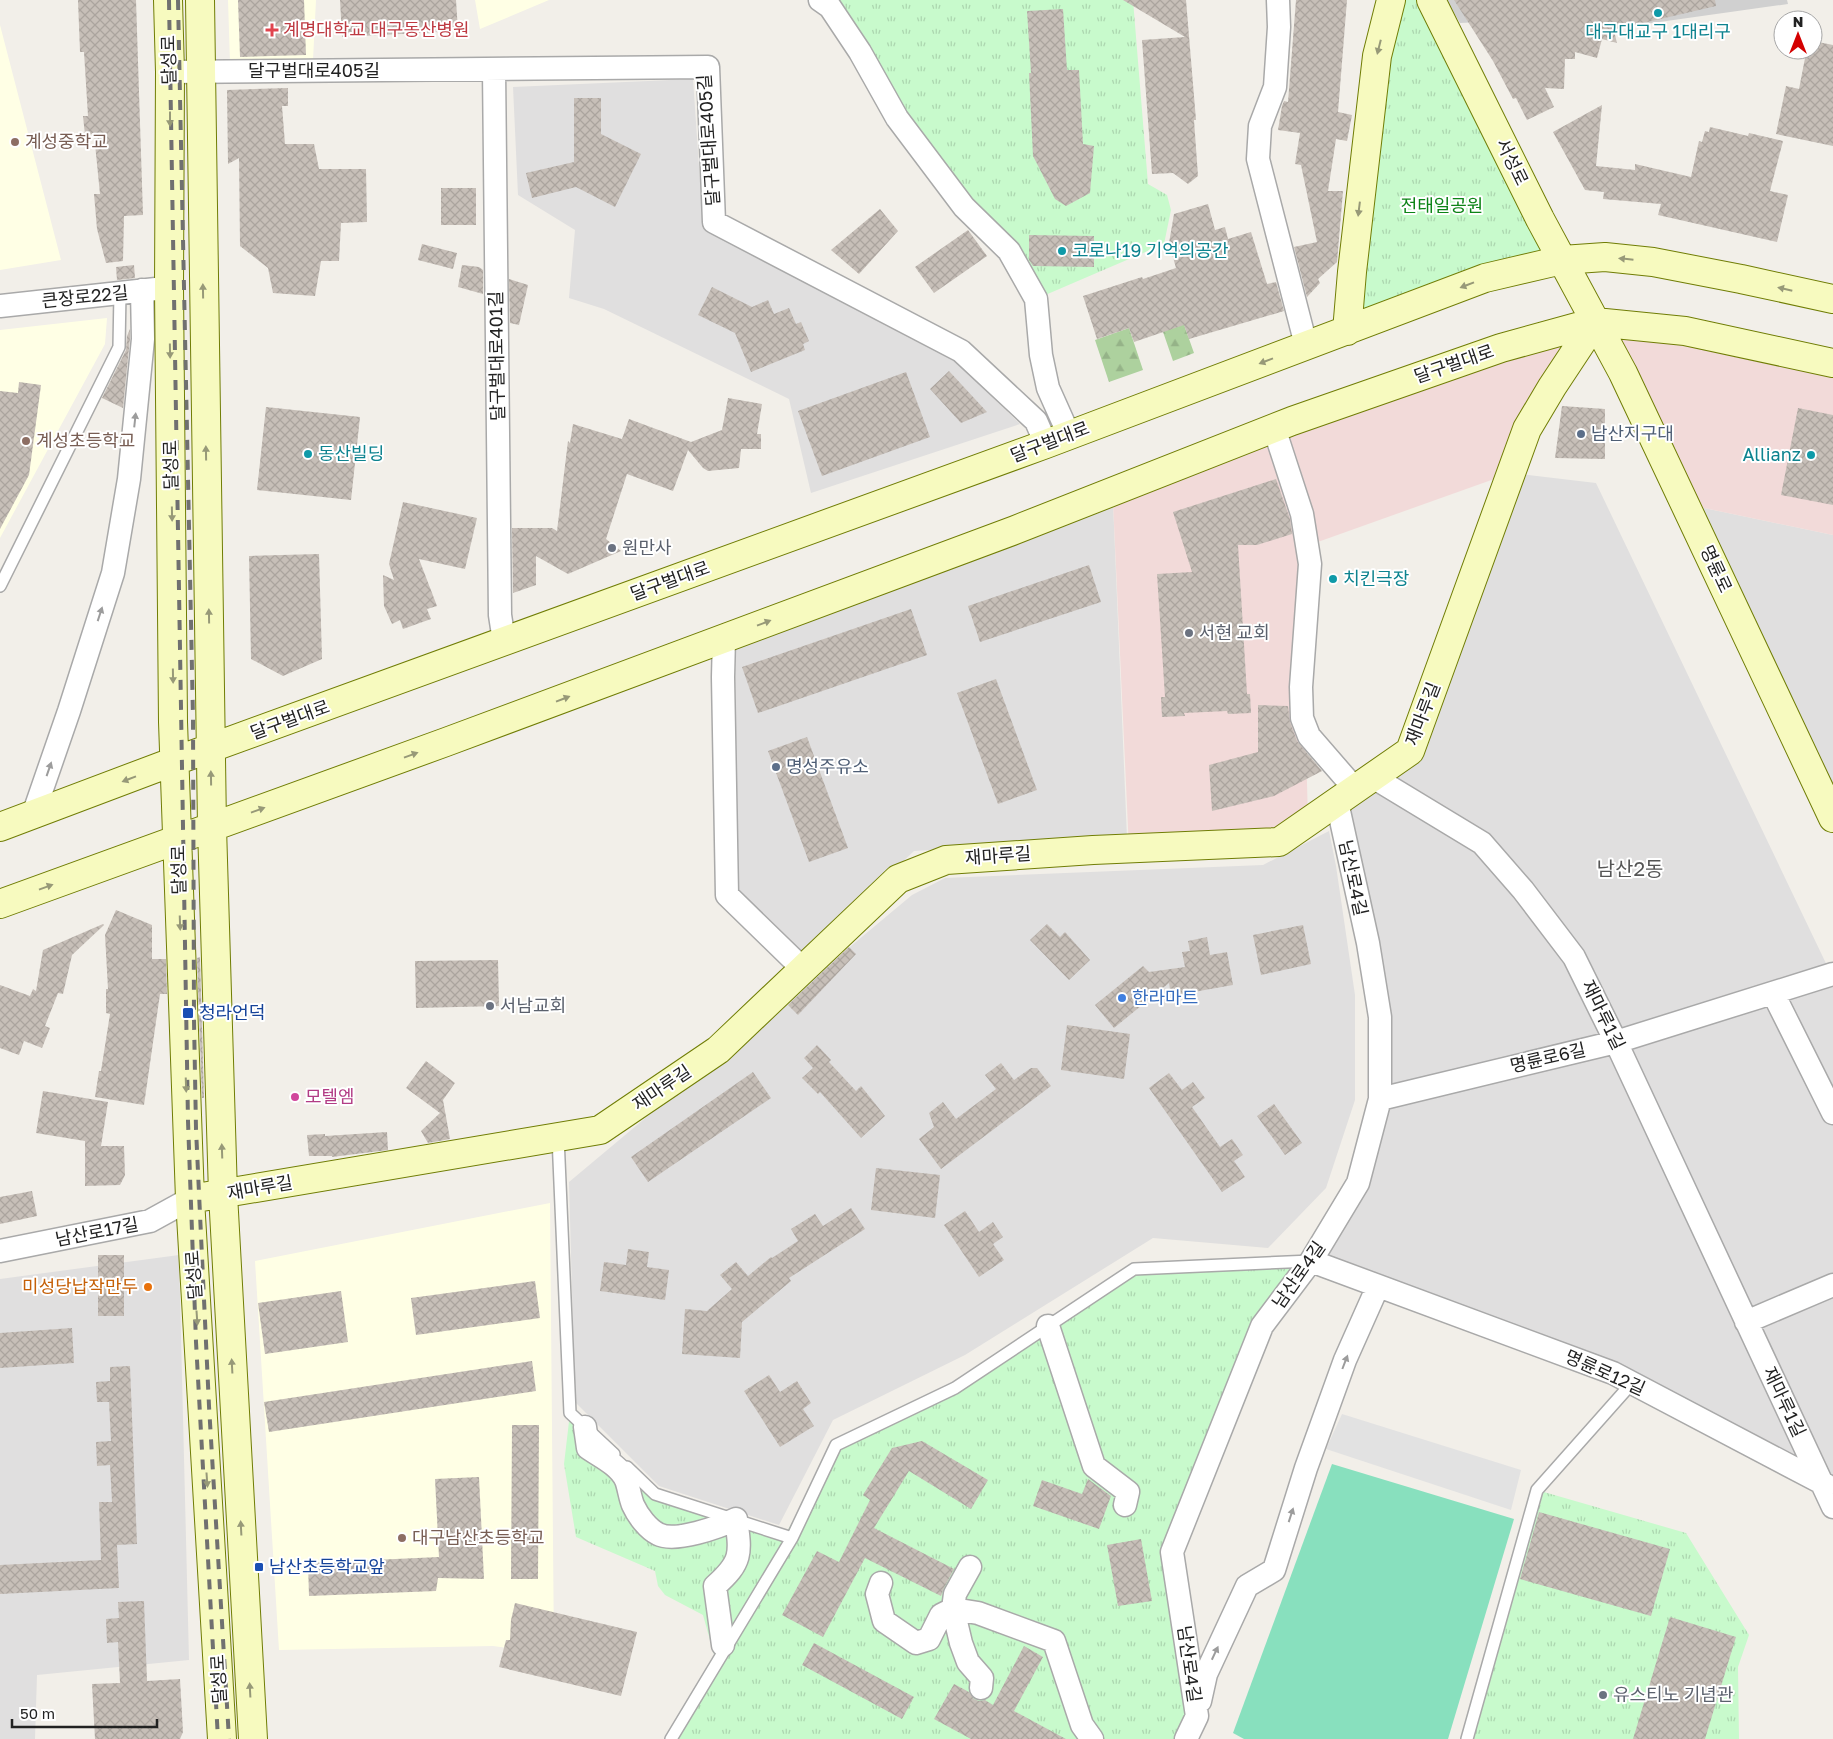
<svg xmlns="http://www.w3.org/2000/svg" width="1833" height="1739" viewBox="0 0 1833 1739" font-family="'Golos Text','Noto Sans KR',sans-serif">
  <defs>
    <pattern id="forest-firs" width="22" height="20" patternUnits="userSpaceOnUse" patternTransform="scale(1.25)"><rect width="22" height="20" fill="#add19e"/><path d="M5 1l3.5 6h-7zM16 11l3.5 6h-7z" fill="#95b388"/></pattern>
    <pattern id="park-tufts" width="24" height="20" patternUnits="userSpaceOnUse" patternTransform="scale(1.25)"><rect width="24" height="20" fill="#c8facc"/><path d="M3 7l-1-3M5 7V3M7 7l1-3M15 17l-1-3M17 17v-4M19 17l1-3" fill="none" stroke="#acd6af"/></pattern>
    <pattern id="building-cross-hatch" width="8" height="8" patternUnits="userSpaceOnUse" patternTransform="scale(1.25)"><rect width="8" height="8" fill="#c7bfb8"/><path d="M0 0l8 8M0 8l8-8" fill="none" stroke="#aba49e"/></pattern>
  </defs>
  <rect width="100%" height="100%" fill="#f2efe9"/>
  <!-- residential -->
  <path fill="#e0dfdf" d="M693,79L703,225L952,358L1020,424L811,493L789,399L604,309L569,298L575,230L518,195L513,87Z
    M1511,473L1596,483L1833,978V1493L1632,1383L1311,1261L1358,1183L1380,1099L1337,802L1410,751Z
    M1113,502L1127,838L914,851L804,955L737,890L735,647Z
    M1685,504L1833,535V813Z
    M1329,831L1336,866L1355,995V1100L1326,1188L1268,1248L1153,1238L965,1355L833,1420L779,1525L659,1486L575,1402L569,1182L912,895L945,878L1263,865Z
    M179,1255L189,1660L37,1675L35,1739H0V1279Z"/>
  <!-- commercial -->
  <path fill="#f2dad9" d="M1595,322L1511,473L1301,548L1308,822L1279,842L1129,849L1113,502L1595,322L1833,363V535L1685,504Z"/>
  <!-- education -->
  <path fill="#ffffe5" d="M228,0H316L313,60L230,63Z
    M475,0H549L480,29Z
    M0,25L61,260L0,270Z
    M107,318L105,344L0,538V330Z
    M550,1203L554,1654L493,1646L279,1650L255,1261Z"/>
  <!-- religious -->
  <path fill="#d0d0d0" d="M1446,0H1787L1788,4L1631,26L1613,16L1460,23Z"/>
  <!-- forest -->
  <path fill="url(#forest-firs)" d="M1182,319L1194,353L1173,361L1161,326Z
    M1129,328L1143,370L1109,382L1095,340Z"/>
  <!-- park -->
  <path fill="url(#park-tufts)" d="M821,0H1133L1148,184L1167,195L1171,210L1164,244L1036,299Z
    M1391,0H1432L1562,260L1347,331Z
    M1311,1261L1262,1326L1172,1552L1188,1739H669L715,1658L703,1615L665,1595L658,1586L655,1571L576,1537L564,1464L570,1413L655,1494L785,1535L836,1445L955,1388L1134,1269Z
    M1537,1490L1686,1533L1749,1635L1738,1667L1739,1739H1467Z"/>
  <!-- pitch -->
  <path fill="#88e0be" d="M1332,1464L1514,1519L1448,1739H1244L1233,1733Z"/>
  <!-- parking -->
  <path fill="#e2e2e2" d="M1342,1414L1521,1470L1511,1510L1326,1449Z"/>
  <!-- building -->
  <path fill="url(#building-cross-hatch)" d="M78,0H136L143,215L124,216L123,261L106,263L97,229L94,194H100L94,134L85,135L83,116H88L84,52H80Z
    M238,0H304L306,55L240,57Z
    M340,0H456L458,31L342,37Z
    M1123,0H1186L1196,120H1194L1198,176L1188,184L1173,173L1152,174L1142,40L1185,37Z
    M1296,0H1347L1338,112L1352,115L1347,141L1336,139L1328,191H1343L1337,262L1318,279L1320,283L1307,297L1294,247L1317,242L1301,165L1295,164L1300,133L1278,130L1282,106L1284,101L1288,102Z
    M1454,0H1715L1716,6L1618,29L1613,27L1617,43L1602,39L1597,58L1575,52V59H1565L1564,89L1545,88L1554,107L1527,120L1516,98L1513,99L1493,61Z
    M1063,9L1067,70H1079L1083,144L1094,146L1090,193L1066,206L1055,199L1033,156L1029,73H1031L1027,11Z
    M1813,41L1833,45V146L1776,134L1786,86L1799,89L1806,53L1813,54Z
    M288,88V106H282L285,144H314L319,169H366L367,222L341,223L339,261H321L315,296L273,293L268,268L240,246L239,158L228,164L227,90Z
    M574,98H601V134L641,154L615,207L576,187L532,198L526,173L574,162Z
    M1602,105L1596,166L1635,170V164L1691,177L1699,141L1702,142L1705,131L1709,132L1710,127L1748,136L1749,133L1783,141L1770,191L1788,195L1777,242L1658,215L1661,204L1603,199L1604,192L1585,190L1553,132Z
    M441,188H476V225H441Z
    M1208,204L1215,230L1225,227L1228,239L1251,232L1267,284L1276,282L1284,311L1189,339L1184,325L1134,342L1129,328L1097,339L1083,296L1142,277L1143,279L1176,268L1169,243L1174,214Z
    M880,209L898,231L859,274L831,250Z
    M968,230L987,256L934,293L915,267Z
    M1029,235L1094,236V267L1033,266L1029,260Z
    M422,244L457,253L453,269L418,260Z
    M134,265L135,278L117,280L116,267Z
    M462,265L479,267L483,270V294L458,287Z
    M509,279L528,285L519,325L510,323Z
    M712,287L752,307L768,300L774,314L789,308L796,324L801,322L809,341L803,344L805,350L751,372L735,333L698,315Z
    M130,329V338L123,408L102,398L126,350L127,336Z
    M949,371L987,412L961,423L930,389Z
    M906,372L930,437L822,476L798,411Z
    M19,382L41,385L29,475L0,529V391L18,393Z
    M728,398L762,404L757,434H761V449H741L739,468L708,471L703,468L688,450L673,491L627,474L606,539L621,551L568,574L536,556V585L513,593L512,528H552L557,531L568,441L570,443L573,424L622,439L629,419L691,442L722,430Z
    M1562,406L1605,409V459L1555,458Z
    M266,407L360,417L351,500L257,490Z
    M1798,408L1833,415V505L1781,495Z
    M1276,479L1290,519L1292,534L1257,545H1238L1247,694H1250L1251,713L1228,714L1227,711L1184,713L1185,716L1162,717L1161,697H1165L1157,574L1192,572L1173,512Z
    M403,502L477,518L465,569L419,559L437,606L427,609L431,619L403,629L400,620L392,624L384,606L383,575L394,580L389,564Z
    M319,554L322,659L283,676L251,659L249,556Z
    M1089,565L1101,602L980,642L968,606Z
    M911,609L927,655L758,713L742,667Z
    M996,679L1037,790L998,804L957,693Z
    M1258,705L1288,706L1290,722L1297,741L1322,771L1274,796L1212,811L1209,765L1258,752Z
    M807,737L848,848L809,862L768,751Z
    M116,910L152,925V959H166L167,994H160L144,1105L95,1097L99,1071H101L110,1014L106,1013V989H108L105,935Z
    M103,924L104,925L72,955L63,994L58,993L45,1026L50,1028L42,1048L24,1041L19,1055L0,1048V985L30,996L33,989L36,991L43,950Z
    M1047,924L1060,937L1065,932L1090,960L1069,980L1030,940Z
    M1303,925L1311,964L1261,975L1253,935Z
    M1207,937L1210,955L1227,952L1233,985L1171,996L1169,983L1114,1028L1095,1005L1143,966L1149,972L1185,967L1182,952L1190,951L1188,941Z
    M849,947L856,954L798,1015L788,1005Z
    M200,957L204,1098H202L197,958Z
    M498,960L499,1006L416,1008L415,961Z
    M1067,1025L1130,1034L1124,1079L1061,1070Z
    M817,1045L831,1060L829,1062L856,1091L861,1086L885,1116L861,1138L820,1092L818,1094L802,1078L813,1068L804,1058Z
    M426,1061L455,1083L443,1100L450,1139L428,1143L421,1131L440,1113L406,1088Z
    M1001,1063L1014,1080L1031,1068H1037L1051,1086L941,1169L919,1139L934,1127L929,1113L943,1102L956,1119L996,1089L985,1075Z
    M753,1072L771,1098L648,1182L631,1157Z
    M1169,1073L1182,1090L1193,1082L1205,1098L1192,1107L1220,1147L1232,1139L1243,1155L1234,1161L1245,1177L1222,1192L1149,1088Z
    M43,1091L108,1102L101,1146H124L125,1175L120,1185L85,1186V1141L36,1133Z
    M1274,1104L1302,1143L1285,1155L1257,1116Z
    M387,1132L388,1150L332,1157V1156H309L307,1135L325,1134V1136Z
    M876,1168L940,1175L935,1218L871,1210Z
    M32,1191L37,1216L0,1224V1197Z
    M851,1208L865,1229L789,1278L791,1281L742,1322L740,1358L682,1354L685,1309L707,1311L732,1289L720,1275L736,1262L748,1276L771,1257L772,1258L798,1241L791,1229L815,1214L823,1226Z
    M965,1211L979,1232L993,1222L1003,1237L993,1244L1004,1260L979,1277L944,1225Z
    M628,1249L649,1252L647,1267L669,1270L665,1300L600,1291L604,1262L626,1265Z
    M98,1255H124V1316H98Z
    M535,1281L540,1318L416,1335L411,1298Z
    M341,1291L348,1342L265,1354L258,1303Z
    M72,1328L74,1363L0,1368V1333Z
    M532,1361L536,1391L269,1432L264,1402Z
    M130,1366L137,1544L117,1545L119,1588L0,1594V1565L101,1560L99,1502H112L110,1465L97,1466L96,1442L111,1441L109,1402H97L96,1382L110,1381V1367Z
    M769,1375L780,1392L797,1381L811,1403L803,1409L814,1426L780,1447L744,1391Z
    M512,1425H539L538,1579H511Z
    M922,1441L988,1480L971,1509L909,1471L874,1528L954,1569L944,1588L941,1596L865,1558L823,1637L782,1615L817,1551L839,1562L870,1500L863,1495L892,1448Z
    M479,1477L484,1579L438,1578L436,1591L309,1596L308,1563L439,1557L435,1479Z
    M1088,1479L1111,1496L1099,1529L1033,1506L1042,1480L1082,1494Z
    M1539,1512L1670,1549L1651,1616L1520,1579Z
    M1141,1539L1152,1601L1118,1606L1107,1545Z
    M144,1601L147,1681L180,1679L183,1732L180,1739H95L92,1684L120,1683L118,1642L107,1643L106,1619L119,1618L118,1602Z
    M515,1603L637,1632L621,1696L499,1667L506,1640H510L511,1620Z
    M1670,1617L1736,1637L1705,1739H1633Z
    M814,1643L914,1697L902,1719L802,1665Z
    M1024,1646L1043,1657L1014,1711L1066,1739H971L934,1719L954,1684L969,1692L974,1699L979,1701L985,1700L993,1705Z"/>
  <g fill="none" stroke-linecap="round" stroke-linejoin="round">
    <defs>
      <path id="lane" d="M0,586L119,347L120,293
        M558,1137L570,1413L614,1454
        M627,1467L655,1494L792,1538L836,1445L955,1388L1134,1269L1311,1261
        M671,1739L792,1538
        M1467,1739L1537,1490L1632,1383"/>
      <path id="street" d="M820,0L830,7L860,52L897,118L964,207L1009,251L1036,299L1041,355L1048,388L1069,435
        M1278,0L1279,27L1275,87L1260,126L1258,159L1306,345
        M494,70L500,615L504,641
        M170,72L708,67L714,222L961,351L1036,421L1046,444
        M0,306L156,289
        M1274,428L1302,514L1310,564L1301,687L1302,718L1309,736L1355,789
        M724,638L723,677L727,895L803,969
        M1373,777L1482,843L1523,890L1574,957L1616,1042L1833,1507
        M33,815L69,711L113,573L129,479L143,339L142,290
        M1773,993L1833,1113
        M1380,1099L1616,1042L1833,974
        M0,1251L150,1221L190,1199
        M1311,1261L1613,1373L1826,1485
        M1746,1322L1833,1285
        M1048,1326L1094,1466L1128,1492L1125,1505
        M585,1427L588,1448C601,1457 619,1465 626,1480C629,1488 630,1498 633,1505C638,1516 648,1529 658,1534C675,1543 719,1527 736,1519C741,1554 742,1562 715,1586L723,1645
        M881,1583L877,1594L884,1621L916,1643L929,1639L941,1615L953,1609L955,1594L970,1567
        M981,1688L982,1678L968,1662L961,1643L953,1609L978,1613L1054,1641L1082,1725L1092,1739
        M1200,1701L1206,1674L1247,1586L1274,1570L1306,1468L1345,1360L1378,1286
        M1186,1739L1197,1716L1172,1552L1262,1326L1311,1261L1358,1183L1380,1099V1017L1368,943L1337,802"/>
      <path id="secondary" d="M168,0L170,72L169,288L173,722L190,1199L222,1739
        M200,0L212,827L223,1194L253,1739
        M1431,0L1540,219L1623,373L1833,818
        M1347,331L1352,272L1377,56L1391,0
        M0,827L175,761L1046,444L1485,278L1562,260L1605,257L1653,262L1741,279L1833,299
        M0,904L446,742L1015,530L1292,421L1501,348L1595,322L1685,331L1833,363
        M190,1199L600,1130L718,1050L898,879L946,860L1093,850L1279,842L1410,751L1527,429L1552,387L1595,322"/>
    </defs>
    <!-- lane casing -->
    <use href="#lane" stroke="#a9a9a9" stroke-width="14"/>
    <!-- street casing -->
    <use href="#street" stroke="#a9a9a9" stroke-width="25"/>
    <!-- secondary casing -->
    <use href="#secondary" stroke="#707d05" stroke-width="30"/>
    <!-- lane -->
    <use href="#lane" stroke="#fff" stroke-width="11"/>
    <!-- street -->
    <use href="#street" stroke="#fff" stroke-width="22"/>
    <!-- secondary -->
    <use href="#secondary" stroke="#f7fabf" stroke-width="28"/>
    <!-- rail -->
    <path stroke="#707070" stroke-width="4" stroke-dasharray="10 10" stroke-linecap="butt" d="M169,0L188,1121L196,1342L218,1739
      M178,0L193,718L194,1020L196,1129L209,1406L229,1739"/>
  </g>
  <!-- one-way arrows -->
  <defs><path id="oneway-solid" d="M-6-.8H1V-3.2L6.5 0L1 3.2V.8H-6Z" transform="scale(1.25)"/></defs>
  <g fill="#979978">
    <use href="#oneway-solid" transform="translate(1379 47) rotate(104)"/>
    <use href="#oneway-solid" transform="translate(170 119) rotate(90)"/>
    <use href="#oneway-solid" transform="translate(1359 209) rotate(97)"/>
    <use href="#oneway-solid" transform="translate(1626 259) rotate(-174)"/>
    <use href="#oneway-solid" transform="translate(1467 285) rotate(159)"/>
    <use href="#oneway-solid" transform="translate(1785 289) rotate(-167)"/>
    <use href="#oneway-solid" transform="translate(203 291) rotate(-91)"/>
    <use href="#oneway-solid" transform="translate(170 351) rotate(89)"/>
    <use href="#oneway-solid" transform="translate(1266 361) rotate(159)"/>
    <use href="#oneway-solid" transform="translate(206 453) rotate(-91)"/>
    <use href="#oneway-solid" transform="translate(172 514) rotate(89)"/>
    <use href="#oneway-solid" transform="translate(209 616) rotate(-91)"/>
    <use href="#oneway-solid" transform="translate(764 623) rotate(-21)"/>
    <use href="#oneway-solid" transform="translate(173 676) rotate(89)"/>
    <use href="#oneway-solid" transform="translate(563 699) rotate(-21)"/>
    <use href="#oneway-solid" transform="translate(411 755) rotate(-20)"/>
    <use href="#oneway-solid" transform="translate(211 778) rotate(-91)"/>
    <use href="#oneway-solid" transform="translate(129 779) rotate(159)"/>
    <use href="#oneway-solid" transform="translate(258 810) rotate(-20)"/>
    <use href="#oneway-solid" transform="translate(46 887) rotate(-20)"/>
    <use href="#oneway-solid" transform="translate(180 923) rotate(88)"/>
    <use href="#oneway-solid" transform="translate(186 1085) rotate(88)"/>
    <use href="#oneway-solid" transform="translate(222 1151) rotate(-92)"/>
    <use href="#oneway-solid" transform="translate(197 1318) rotate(86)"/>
    <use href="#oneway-solid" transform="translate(232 1366) rotate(-93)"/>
    <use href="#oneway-solid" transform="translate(207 1480) rotate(86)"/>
    <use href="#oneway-solid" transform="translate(241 1528) rotate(-93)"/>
    <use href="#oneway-solid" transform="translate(250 1690) rotate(-93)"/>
  </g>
  <g fill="#9c9c9c">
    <use href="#oneway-solid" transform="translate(135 420) rotate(-84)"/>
    <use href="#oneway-solid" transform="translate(100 614) rotate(-72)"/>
    <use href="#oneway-solid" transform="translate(49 769) rotate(-71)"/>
    <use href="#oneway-solid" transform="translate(1345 1362) rotate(-69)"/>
    <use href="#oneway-solid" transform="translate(1291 1515) rotate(-72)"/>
    <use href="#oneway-solid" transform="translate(1215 1653) rotate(-65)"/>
  </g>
  <!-- markers -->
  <g fill="#0f9aa8" stroke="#fff" stroke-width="2">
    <circle cx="1658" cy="13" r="5"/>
    <circle cx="1062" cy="251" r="5"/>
    <circle cx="308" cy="454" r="5"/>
    <circle cx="1811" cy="455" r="5"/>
    <circle cx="1333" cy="579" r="5"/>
  </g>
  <path fill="#e0444e" stroke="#fff" stroke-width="2" d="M269.5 22.5h5v5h5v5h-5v5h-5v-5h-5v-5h5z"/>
  <g fill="#8d6e63" stroke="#fff" stroke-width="2">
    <circle cx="15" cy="142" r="5"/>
    <circle cx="26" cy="441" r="5"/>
    <circle cx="402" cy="1538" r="5"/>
  </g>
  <g fill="#5c6f8a" stroke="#fff" stroke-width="2">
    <circle cx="1581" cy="434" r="5"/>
    <circle cx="776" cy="767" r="5"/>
  </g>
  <g fill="#6b7280" stroke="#fff" stroke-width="2">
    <circle cx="612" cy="548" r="5"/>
    <circle cx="1189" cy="633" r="5"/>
    <circle cx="490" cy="1006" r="5"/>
    <circle cx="1603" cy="1695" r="5"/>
  </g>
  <circle fill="#3f7fe0" stroke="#fff" stroke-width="2" cx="1122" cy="998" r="5"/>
  <g fill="#1a4fb4" stroke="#fff" stroke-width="2">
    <rect x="182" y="1007" width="12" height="12" rx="2.5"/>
    <rect x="254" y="1562" width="10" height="10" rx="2.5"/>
  </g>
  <circle fill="#d1479c" stroke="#fff" stroke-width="2" cx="295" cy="1097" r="5"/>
  <circle fill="#e8710a" stroke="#fff" stroke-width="2" cx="148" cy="1287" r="5"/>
  <g text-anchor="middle" stroke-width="4" stroke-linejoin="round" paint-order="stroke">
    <!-- health labels -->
    <g font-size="18" fill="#be3a42" stroke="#fff" text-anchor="start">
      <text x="283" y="36">계명대학교 대구동산병원</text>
    </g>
    <!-- culture labels -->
    <g font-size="18" fill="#0d838f" stroke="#fff" text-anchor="start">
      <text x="1658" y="38" text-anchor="middle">대구대교구 1대리구</text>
      <text x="1072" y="257">코로나19 기억의공간</text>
      <text x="318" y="460">동산빌딩</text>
      <text x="1801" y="461" text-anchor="end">Allianz</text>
      <text x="1343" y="585">치킨극장</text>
    </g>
    <!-- street labels -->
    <g font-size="18" fill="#222" stroke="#fff">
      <text transform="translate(169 60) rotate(-91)" y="6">달성로</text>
      <text x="314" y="77">달구벌대로405길</text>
      <text transform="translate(709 140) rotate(-94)" y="6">달구벌대로405길</text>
      <text transform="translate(1512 162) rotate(64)" y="6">서성로</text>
      <text transform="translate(85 297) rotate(-6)" y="6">큰장로22길</text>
      <text transform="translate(497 356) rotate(-91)" y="6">달구벌대로401길</text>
      <text transform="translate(1454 364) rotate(-19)" y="6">달구벌대로</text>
      <text transform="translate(1050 442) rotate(-21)" y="6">달구벌대로</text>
      <text transform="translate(171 465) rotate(-91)" y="6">달성로</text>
      <text transform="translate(1716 569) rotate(65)" y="6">명륜로</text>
      <text transform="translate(670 581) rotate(-20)" y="6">달구벌대로</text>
      <text transform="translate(1423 714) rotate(-69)" y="6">재마루길</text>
      <text transform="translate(290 720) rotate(-20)" y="6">달구벌대로</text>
      <text transform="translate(998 856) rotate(-4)" y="6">재마루길</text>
      <text transform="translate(179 870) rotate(-91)" y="6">달성로</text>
      <text transform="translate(1353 878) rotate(78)" y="6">남산로4길</text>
      <text transform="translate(1603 1015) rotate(64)" y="6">재마루1길</text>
      <text transform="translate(1548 1058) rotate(-13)" y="6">명륜로6길</text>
      <text transform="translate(662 1088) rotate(-34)" y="6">재마루길</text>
      <text transform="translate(260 1188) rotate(-10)" y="6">재마루길</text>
      <text transform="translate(97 1232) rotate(-11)" y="6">남산로17길</text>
      <text transform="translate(194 1275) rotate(-94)" y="6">달성로</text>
      <text transform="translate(1299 1275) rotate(-55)" y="6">남산로4길</text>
      <text transform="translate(1605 1373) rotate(24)" y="6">명륜로12길</text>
      <text transform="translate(1784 1402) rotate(65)" y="6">재마루1길</text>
      <text transform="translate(1189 1664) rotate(82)" y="6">남산로4길</text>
      <text transform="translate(219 1679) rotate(-93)" y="6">달성로</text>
    </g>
    <!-- education labels -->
    <g font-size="18" fill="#785e54" stroke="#fff" text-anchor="start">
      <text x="25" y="148">계성중학교</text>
      <text x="36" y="447">계성초등학교</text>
      <text x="412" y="1544">대구남산초등학교</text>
    </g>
    <!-- park labels -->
    <g font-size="18" fill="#0c8416" stroke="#fff">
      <text x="1442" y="212">전태일공원</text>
    </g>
    <!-- service labels -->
    <g font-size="18" fill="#4e5e75" stroke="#fff" text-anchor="start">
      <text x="1591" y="440">남산지구대</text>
      <text x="786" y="773">명성주유소</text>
    </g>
    <!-- worship labels -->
    <g font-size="18" fill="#5b616d" stroke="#fff" text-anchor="start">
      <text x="622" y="554">원만사</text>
      <text x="1199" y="639">서현 교회</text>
      <text x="500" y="1012">서남교회</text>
      <text x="1613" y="1701">유스티노 기념관</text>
    </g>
    <!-- shop labels -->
    <g font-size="18" fill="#366cbe" stroke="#fff" text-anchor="start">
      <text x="1132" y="1004">한라마트</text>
    </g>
    <!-- transit labels -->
    <g font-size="18" fill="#164399" stroke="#fff" text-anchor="start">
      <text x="199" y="1019">청라언덕</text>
      <text x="269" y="1573">남산초등학교앞</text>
    </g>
    <!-- hotel labels -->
    <g font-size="18" fill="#b23c85" stroke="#fff" text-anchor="start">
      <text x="305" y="1103">모텔엠</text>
    </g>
    <!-- food labels -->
    <g font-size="18" fill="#c56008" stroke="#fff" text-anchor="end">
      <text x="138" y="1293">미성당납작만두</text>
    </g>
    <!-- quarter labels -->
    <g font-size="20" fill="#555" stroke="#fff">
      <text x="1630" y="876">남산2동</text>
    </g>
  </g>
  <!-- north arrow -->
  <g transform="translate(1798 35)"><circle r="24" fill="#ffffff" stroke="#a7a7a7"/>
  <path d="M0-4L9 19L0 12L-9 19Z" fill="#d40000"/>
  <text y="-8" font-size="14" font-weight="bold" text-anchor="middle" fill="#222222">N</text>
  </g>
  <!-- scale -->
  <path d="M12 1719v8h145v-8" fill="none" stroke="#222222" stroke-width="2.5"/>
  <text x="20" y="1719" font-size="15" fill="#222222" stroke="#ffffff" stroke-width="4" paint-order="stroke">50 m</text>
</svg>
